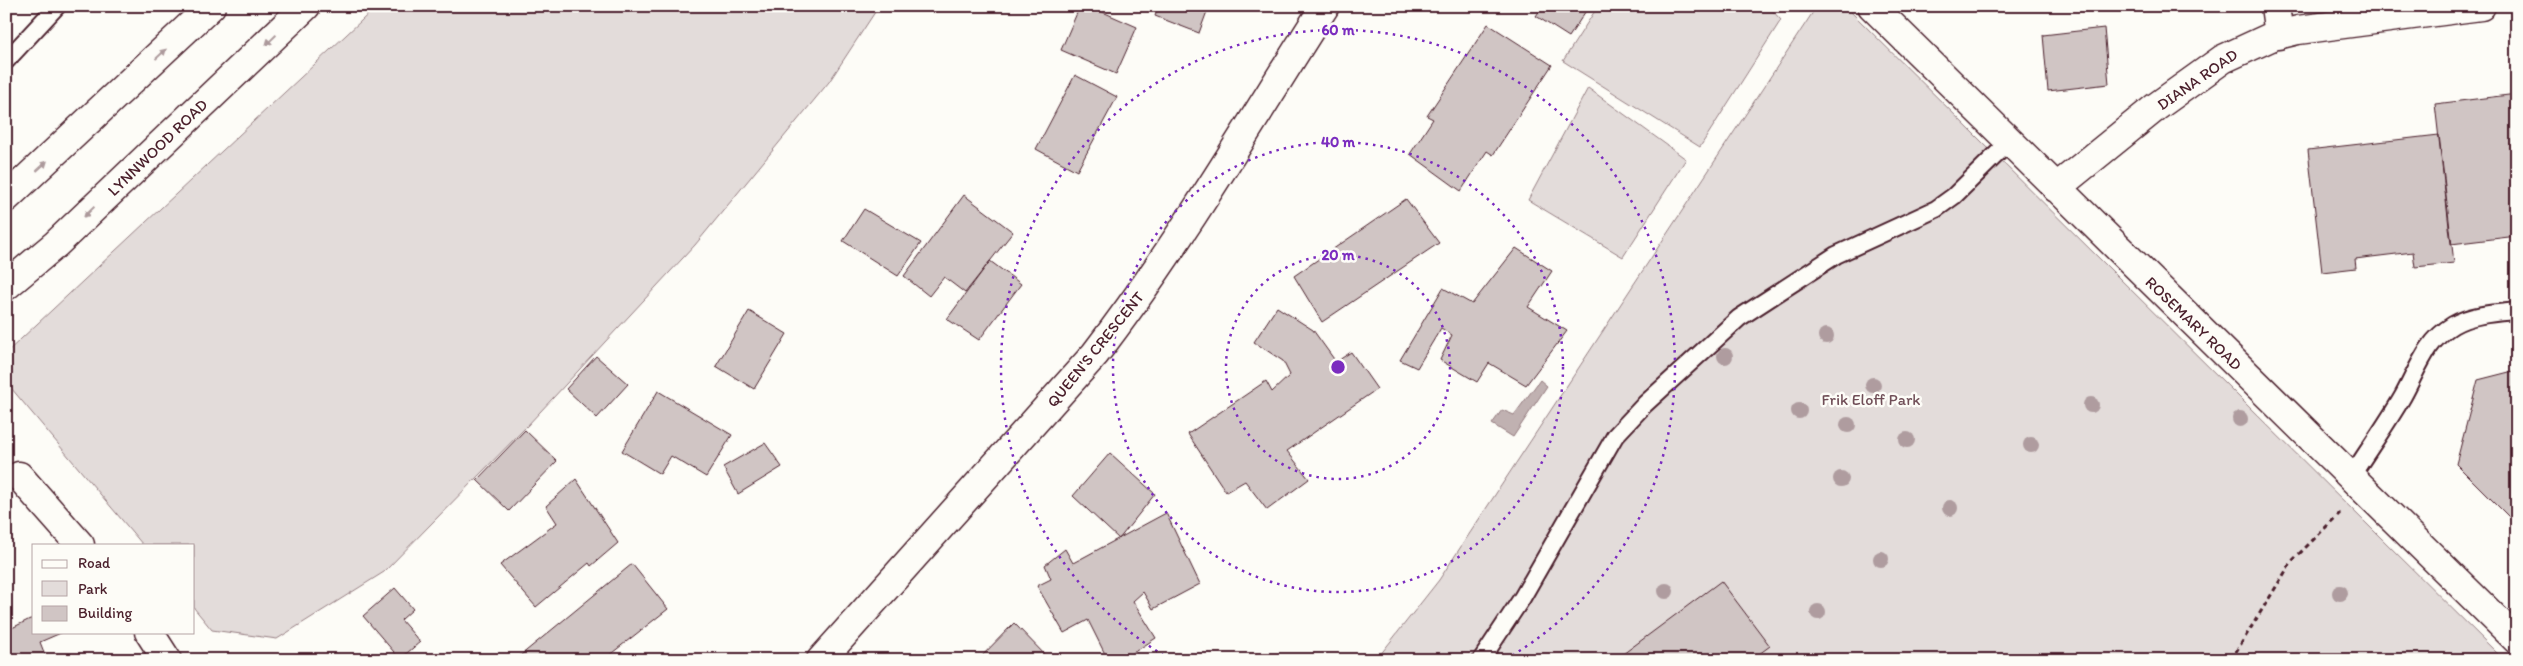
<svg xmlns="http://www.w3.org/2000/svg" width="2523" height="666" viewBox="0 0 2523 666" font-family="Itim,sans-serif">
  <rect width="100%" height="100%" fill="#fdfcf7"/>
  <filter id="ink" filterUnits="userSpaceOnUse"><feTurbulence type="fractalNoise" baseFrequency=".02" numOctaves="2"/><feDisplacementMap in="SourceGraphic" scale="10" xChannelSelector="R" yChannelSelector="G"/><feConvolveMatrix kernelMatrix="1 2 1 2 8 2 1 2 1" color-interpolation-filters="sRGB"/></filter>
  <g filter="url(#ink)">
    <!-- green -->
    <path fill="#e3dcda" stroke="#967e82" d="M377,6H879L829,82L695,245L527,426L384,572L277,639L212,630L194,608V545H143L6,382V353Z
      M1598,6H1768L1781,20L1700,147L1563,61Z
      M1817,6H1845L2504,660H1376L1439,580Z
      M1588,88L1686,159L1623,257L1528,200Z"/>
    <!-- water -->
    <path fill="#c0b1b1" stroke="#91777b" d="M1540,380L1547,386L1513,437L1492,424L1502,410L1514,415Z"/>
    <!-- building -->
    <path fill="#d0c5c4" stroke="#4a1f2b" d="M1080,6H1089L1137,27L1116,74L1061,50Z
      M1159,6H1209L1199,33L1155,16Z
      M1543,6H1589L1569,37L1536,16Z
      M1488,24L1552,65L1493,155L1487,151L1461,191L1410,154L1433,119L1427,116Z
      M2104,28L2109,84L2048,91L2043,35Z
      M1075,75L1117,97L1077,171L1036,149Z
      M2517,94V236L2451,244L2435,104Z
      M2439,135L2454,263L2415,267L2413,252L2355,259L2356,268L2322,272L2308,150Z
      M964,195L1013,232L965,293L944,277L929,296L904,276Z
      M1406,199L1439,243L1322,322L1294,276Z
      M864,209L921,243L898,276L843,241Z
      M1516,248L1552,271L1528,307L1567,331L1526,385L1489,363L1477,382L1440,360L1452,335L1441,328L1417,368L1400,360L1443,288L1472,304Z
      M990,261L1021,284L979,340L947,319Z
      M1277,307L1313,330L1336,362L1351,352L1377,389L1287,451L1309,479L1267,510L1245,481L1226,492L1188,434L1266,381L1272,392L1290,375L1283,361L1254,342Z
      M749,311L787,334L754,389L716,366Z
      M596,356L628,384L597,418L566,389Z
      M2517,370V525L2456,464L2478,380Z
      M658,391L732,435L706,477L671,456L660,474L622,451Z
      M525,430L557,461L509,511L477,480Z
      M765,443L782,467L738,494L723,467Z
      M1110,453L1155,494L1119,539L1073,496Z
      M576,479L618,543L591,566L589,563L536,607L500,565L557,523L546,506Z
      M1166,513L1200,584L1153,609L1143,592L1133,601L1156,638L1122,660H1108L1088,620L1064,633L1037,586L1051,579L1045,565L1065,549L1073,563Z
      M632,564L668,609L603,660H515Z
      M1721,581L1770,646L1751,660H1615Z
      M395,588L413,609L401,620L420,642L400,659L363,616Z
      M30,619H34V632H63L40,642L47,660H6V631Z
      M1014,623L1050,660H978Z"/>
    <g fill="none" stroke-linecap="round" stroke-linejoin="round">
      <defs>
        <path id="lane" d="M6,61L57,6
          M2351,477C2368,450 2387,424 2403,396C2418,369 2426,341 2453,325C2472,314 2496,313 2517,311
          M1481,660L1522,598L1615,436L1645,404L1739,318L1836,255L1936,209L1954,196L2009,142"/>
        <path id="street" d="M1872,6L2517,640
          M2275,6L2279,35
          M2056,188L2156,107L2223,59L2273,36L2298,30L2481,6
          M19,476L80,545
          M149,632L167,660
          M821,660L1095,354C1180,244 1250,123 1325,6"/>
        <path id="primary" d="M6,198L211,6
          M6,286L56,244L306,6"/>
      </defs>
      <!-- lane casing -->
      <use href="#lane" stroke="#4a1f2b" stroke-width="20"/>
      <!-- street casing -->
      <use href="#street" stroke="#4a1f2b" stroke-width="31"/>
      <!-- primary casing -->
      <use href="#primary" stroke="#4a1f2b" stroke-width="31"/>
      <!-- path -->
      <path stroke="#4a1f2b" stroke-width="3" stroke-dasharray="5 4" stroke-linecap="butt" d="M2231,660L2292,561L2340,513"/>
      <!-- lane -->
      <use href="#lane" stroke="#fdfcf7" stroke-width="16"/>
      <!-- street -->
      <use href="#street" stroke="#fdfcf7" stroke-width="28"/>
      <!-- primary -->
      <use href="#primary" stroke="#fdfcf7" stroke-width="28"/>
    </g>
    <!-- trees -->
    <g fill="#af9c9f">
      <circle cx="1826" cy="336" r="8"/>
      <circle cx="1725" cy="356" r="8"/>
      <circle cx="1873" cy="385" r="8"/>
      <circle cx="2091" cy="405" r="8"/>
      <circle cx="1799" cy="411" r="8"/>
      <circle cx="2240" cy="419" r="8"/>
      <circle cx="1848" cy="425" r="8"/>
      <circle cx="1907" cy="440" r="8"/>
      <circle cx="2031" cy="445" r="8"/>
      <circle cx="1841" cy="479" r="8"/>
      <circle cx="1950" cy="508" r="8"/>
      <circle cx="1881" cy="559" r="8"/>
      <circle cx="1666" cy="591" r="8"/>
      <circle cx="2340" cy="593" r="8"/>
      <circle cx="1818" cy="612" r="8"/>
    </g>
    <!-- one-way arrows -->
    <defs><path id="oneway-solid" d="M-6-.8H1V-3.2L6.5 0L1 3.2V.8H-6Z" transform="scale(1.25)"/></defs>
    <g fill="#ac999b">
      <use href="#oneway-solid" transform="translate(271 40) rotate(136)"/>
      <use href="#oneway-solid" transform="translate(161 54) rotate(-43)"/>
      <use href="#oneway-solid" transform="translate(42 166) rotate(-43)"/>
      <use href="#oneway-solid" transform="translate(89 212) rotate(136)"/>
    </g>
  </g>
  <!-- distance rings -->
  <g fill="none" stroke="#7b2cbf" stroke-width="2.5" stroke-dasharray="2.5 5">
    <circle cx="1338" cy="367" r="112"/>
    <circle cx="1338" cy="367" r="225"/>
    <path d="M1170 659A337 337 0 1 1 1506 659"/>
  </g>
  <g text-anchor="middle" stroke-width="5" stroke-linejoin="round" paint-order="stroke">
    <!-- street labels -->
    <g font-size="16" fill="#4a1f2b" stroke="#fdfcf7">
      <text transform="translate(2197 79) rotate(-35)" y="6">DIANA ROAD</text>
      <text transform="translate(157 147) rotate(-44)" y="6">LYNNWOOD ROAD</text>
      <text transform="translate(2194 323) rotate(44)" y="6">ROSEMARY ROAD</text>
      <text transform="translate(1095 349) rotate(-51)" y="6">QUEEN'S CRESCENT</text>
    </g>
    <!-- park labels -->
    <g font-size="16" fill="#704e57" stroke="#fdfcf7">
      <text x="1871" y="405">Frik Eloff Park</text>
    </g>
  </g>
  <circle cx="1338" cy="367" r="8" fill="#7b2cbf" stroke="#fdfcf7" stroke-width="2.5"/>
  <g font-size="15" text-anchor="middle" font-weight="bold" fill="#7b2cbf" stroke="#fdfcf7" stroke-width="5" stroke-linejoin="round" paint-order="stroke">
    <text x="1338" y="35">60 m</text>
    <text x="1338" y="147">40 m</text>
    <text x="1338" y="260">20 m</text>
  </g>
  <!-- margin -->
  <rect width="2523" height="666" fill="none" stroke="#fdfcf7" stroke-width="25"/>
  <rect x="12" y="12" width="2498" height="641" fill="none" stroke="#4a1f2b" stroke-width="2" filter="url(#ink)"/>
  <!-- legend -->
  <rect x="32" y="544" width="162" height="90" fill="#fdfcf7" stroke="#b5a4a5"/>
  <rect x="42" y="560" width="25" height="8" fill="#fdfcf7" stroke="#b5a4a5"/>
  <text x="78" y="568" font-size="15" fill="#4a1f2b">Road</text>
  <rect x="42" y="581" width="25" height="15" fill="#e3dcda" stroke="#b5a4a5"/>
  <text x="78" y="594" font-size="15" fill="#4a1f2b">Park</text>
  <rect x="42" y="606" width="25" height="15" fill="#d0c5c4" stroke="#b5a4a5"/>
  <text x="78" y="618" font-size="15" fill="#4a1f2b">Building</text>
</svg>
